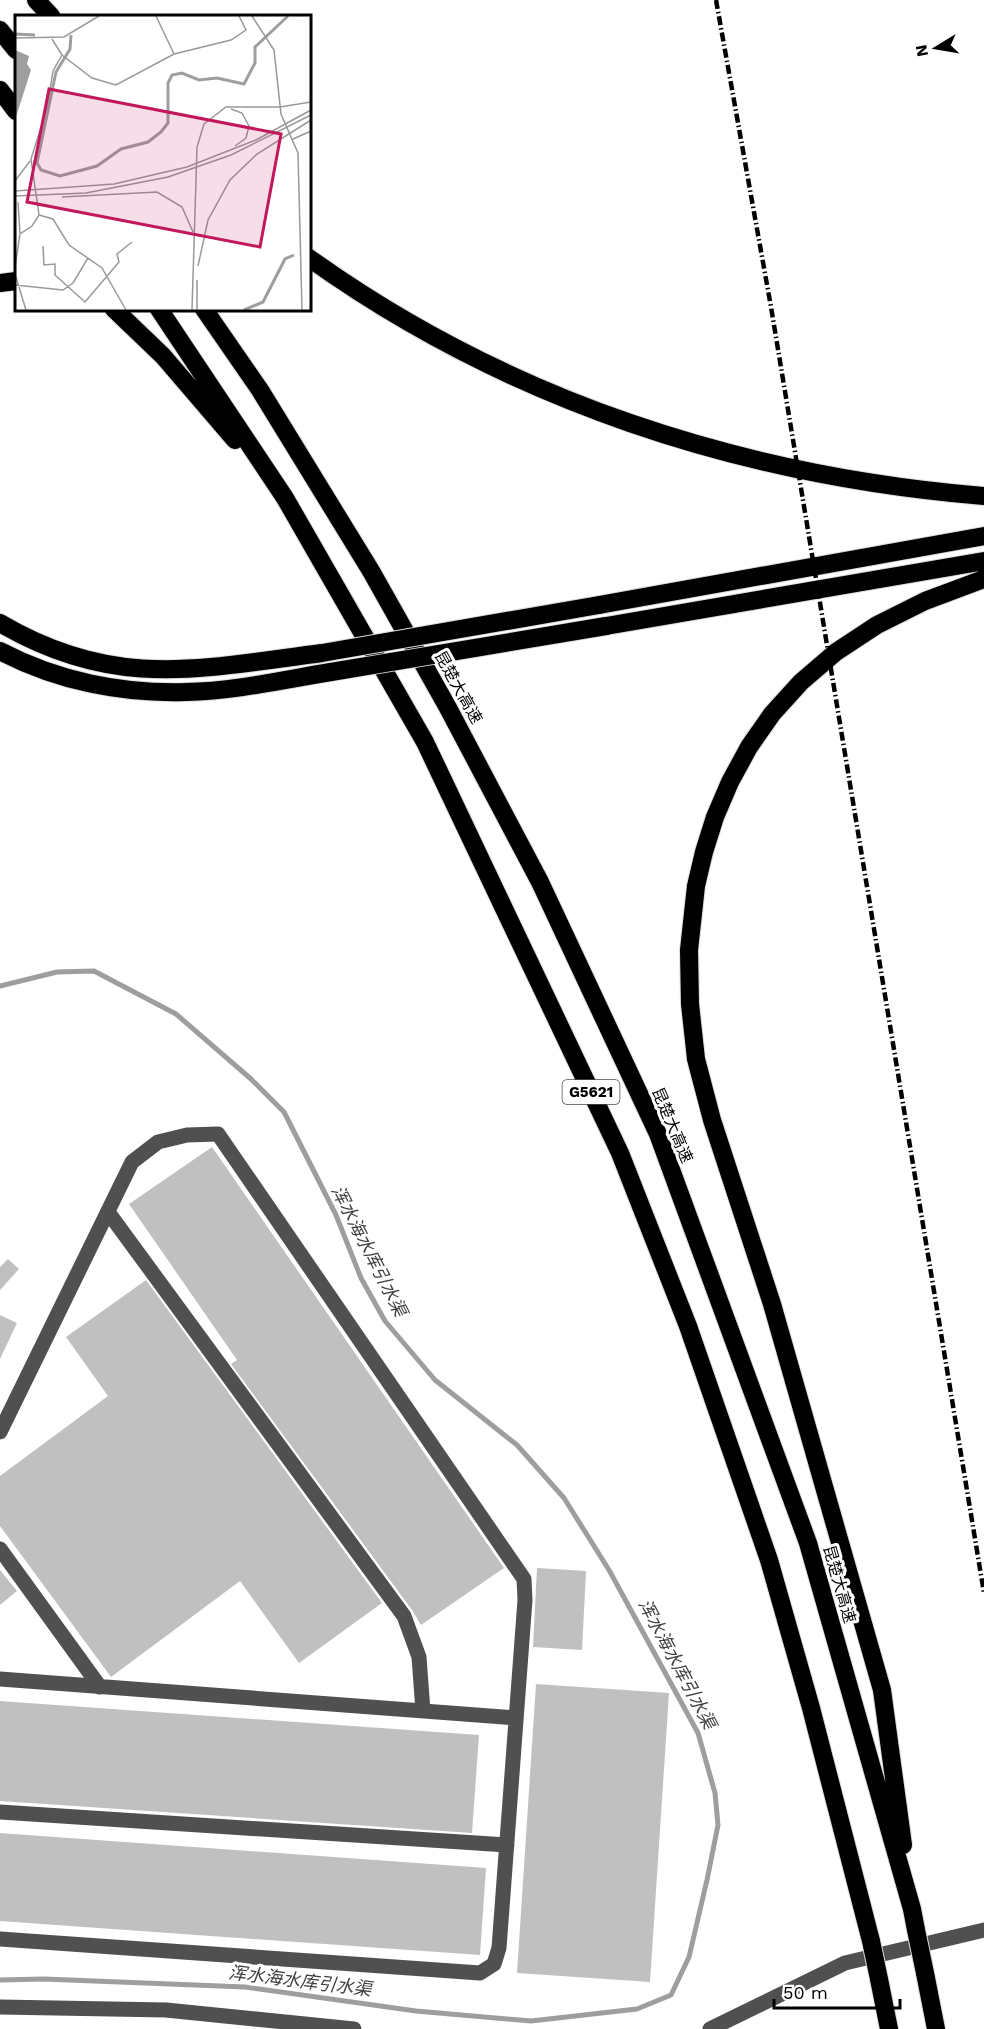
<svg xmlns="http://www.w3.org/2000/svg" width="984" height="2029" viewBox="0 0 984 2029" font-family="'Work Sans','Noto Sans SC',sans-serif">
  <rect width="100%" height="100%" fill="#fff"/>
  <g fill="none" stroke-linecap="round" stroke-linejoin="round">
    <!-- stream -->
    <path stroke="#9e9e9e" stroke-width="5" d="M0,986L57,972L94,971L176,1014L251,1079L284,1112L336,1215L361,1278L385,1321L435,1380L517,1445L564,1498L609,1570L698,1733L715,1793L718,1825L707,1880L689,1957L671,1995L637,2009L531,2021L416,2011L245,1987L44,1979L0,1980"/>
  </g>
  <!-- building -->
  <path fill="#c0c0c0" d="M212,1147L504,1568L421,1625L412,1610L231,1364L237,1360L129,1204Z
    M8,1259L19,1269L0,1290V1267Z
    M146,1280L382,1603L299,1663L240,1581L111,1677L0,1526V1476L108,1396L66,1337Z
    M0,1315L17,1323L0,1359Z
    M537,1568L586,1571L582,1650L533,1647Z
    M0,1570L17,1591L0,1605Z
    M536,1684L669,1693L650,1982L517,1973Z
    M0,1701L479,1735L472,1833L0,1801Z
    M0,1833L486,1868L480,1955L0,1921Z"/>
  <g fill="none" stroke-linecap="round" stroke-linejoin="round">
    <defs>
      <path id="highway" d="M36,0L51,16
        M0,30L16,50
        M0,90L16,111
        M309,258C509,401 741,476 984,496
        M0,283L16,281
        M114,309L163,356L235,440
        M159,309L285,498L425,742L620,1153L688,1326L769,1560L811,1708L871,1941
        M204,309L260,390L371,571L447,706L540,882L658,1134L808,1543L912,1909L916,1930
        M599,605L984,536
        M0,623C114,690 198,669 322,653
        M606,626L984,561
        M0,651C57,681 122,694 186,692C234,691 283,680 331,672
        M903,1845L882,1690L772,1304L712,1120L696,1059L690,1004L689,950L696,886L704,852L715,817L730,782L749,747L772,714L801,682L836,652L877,625L925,601L984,579
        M925,1973L936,2029
        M879,1979L889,2029"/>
    </defs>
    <!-- highway casing -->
    <use href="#highway" stroke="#dbdbdb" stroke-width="20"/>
    <!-- minor -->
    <path stroke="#505050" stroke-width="15" d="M108,1212L404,1616L419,1657L423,1711
      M0,1432L132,1162L158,1142L187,1135L218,1134L524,1579L525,1600L499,1948L494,1964L480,1973L0,1939
      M0,1549L100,1687
      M0,1679L516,1718
      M0,1812L507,1845
      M0,2007L166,2010L354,2029
      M710,2029L845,1963L984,1930"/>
    <!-- highway -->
    <use href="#highway" stroke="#000" stroke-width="18"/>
    <!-- rail -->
    <path stroke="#000" stroke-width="4.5" stroke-dasharray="9 3 1.5 3" stroke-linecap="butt" d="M716,0L771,307L984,1593"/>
    <defs>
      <path id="highway-bridge" d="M322,653L599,605
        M331,672L606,626
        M916,1930L925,1973
        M871,1941L879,1979"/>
    </defs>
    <!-- highway-bridge casing -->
    <use href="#highway-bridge" stroke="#dbdbdb" stroke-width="20" stroke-linecap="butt"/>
    <!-- highway-bridge -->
    <use href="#highway-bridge" stroke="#000" stroke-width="18"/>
  </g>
  <g text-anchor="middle" stroke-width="6" stroke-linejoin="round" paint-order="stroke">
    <!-- shield labels -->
    <rect fill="#fff" stroke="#4c4c4c" stroke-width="1.5" x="562.5" y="1080" width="57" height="24" rx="4.5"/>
    <g font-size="15" font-weight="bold" fill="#000">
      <text x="591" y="1097">G5621</text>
    </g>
    <!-- street labels -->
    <g font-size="16" fill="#000" stroke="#fff">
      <text transform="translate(459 687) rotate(61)" y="6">昆楚大高速</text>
      <text transform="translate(673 1125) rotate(67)" y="6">昆楚大高速</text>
      <text transform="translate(840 1584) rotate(74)" y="6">昆楚大高速</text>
    </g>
    <!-- water labels -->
    <g font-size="18" font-style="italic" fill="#3f3f3f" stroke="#fff">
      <text transform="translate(369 1251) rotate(63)" y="6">浑水海水库引水渠</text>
      <text transform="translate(677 1664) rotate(62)" y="6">浑水海水库引水渠</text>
      <text transform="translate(300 1981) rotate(7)" y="6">浑水海水库引水渠</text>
    </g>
  </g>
  <!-- overview -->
  <g transform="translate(15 15)">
    <rect width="296" height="296" fill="#fff"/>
    <path d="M0,35L14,41L12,49L16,55L0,105Z" fill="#9e9e9e"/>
    <path fill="none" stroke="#9e9e9e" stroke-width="3" d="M0,19L20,20M56,20L55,34L41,57L22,148L26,155L45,161L82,151L106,134L133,127L146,117L153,108V68L157,60L167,58L184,65L202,63L229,69L240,48V32L273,1M229,295L248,287L270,244L279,240"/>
    <path fill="none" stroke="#999" stroke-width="1.5" d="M141,1L159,39M237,1L259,35L266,99L283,138L287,295M0,23L49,22L84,1M37,24L47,40L77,63L101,70L159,39L216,25L231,15L224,1M216,94L227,98L234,111L231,123L220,131M278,124L296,116M0,166L15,146M0,176L99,169L172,152L241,125L296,95M0,181L71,178L153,162L216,140L296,100M47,182L142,177L167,192L178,217M3,187L5,219M24,200L38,204L54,230L87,253L111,295M28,231L29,250L40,249V260L70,287L104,247L102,239L117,227M183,251L193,205L215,165L242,139L296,105M0,252L5,219L17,211L24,200L16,144L32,93L38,56L47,40M0,259L11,295M0,270L48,275L58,268L73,243M177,295L182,132L189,109L211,92H265L296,87M182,295V265"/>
    <path fill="#c2185b" fill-opacity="0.15" stroke="#c2185b" stroke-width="3" d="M34,74L266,119L245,232L12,187Z"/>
    <rect width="296" height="296" fill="none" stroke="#000" stroke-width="3"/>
  </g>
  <!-- north arrow -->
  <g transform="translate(936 48) rotate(259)" stroke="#ffffff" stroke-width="4.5" paint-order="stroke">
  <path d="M0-4.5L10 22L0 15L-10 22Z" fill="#000000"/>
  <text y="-9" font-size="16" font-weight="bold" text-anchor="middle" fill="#000000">N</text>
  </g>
  <!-- scale -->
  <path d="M774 1999v9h126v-9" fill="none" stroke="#000000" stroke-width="3"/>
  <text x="783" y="1999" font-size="18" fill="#000000" stroke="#ffffff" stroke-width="4.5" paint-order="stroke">50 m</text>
</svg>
